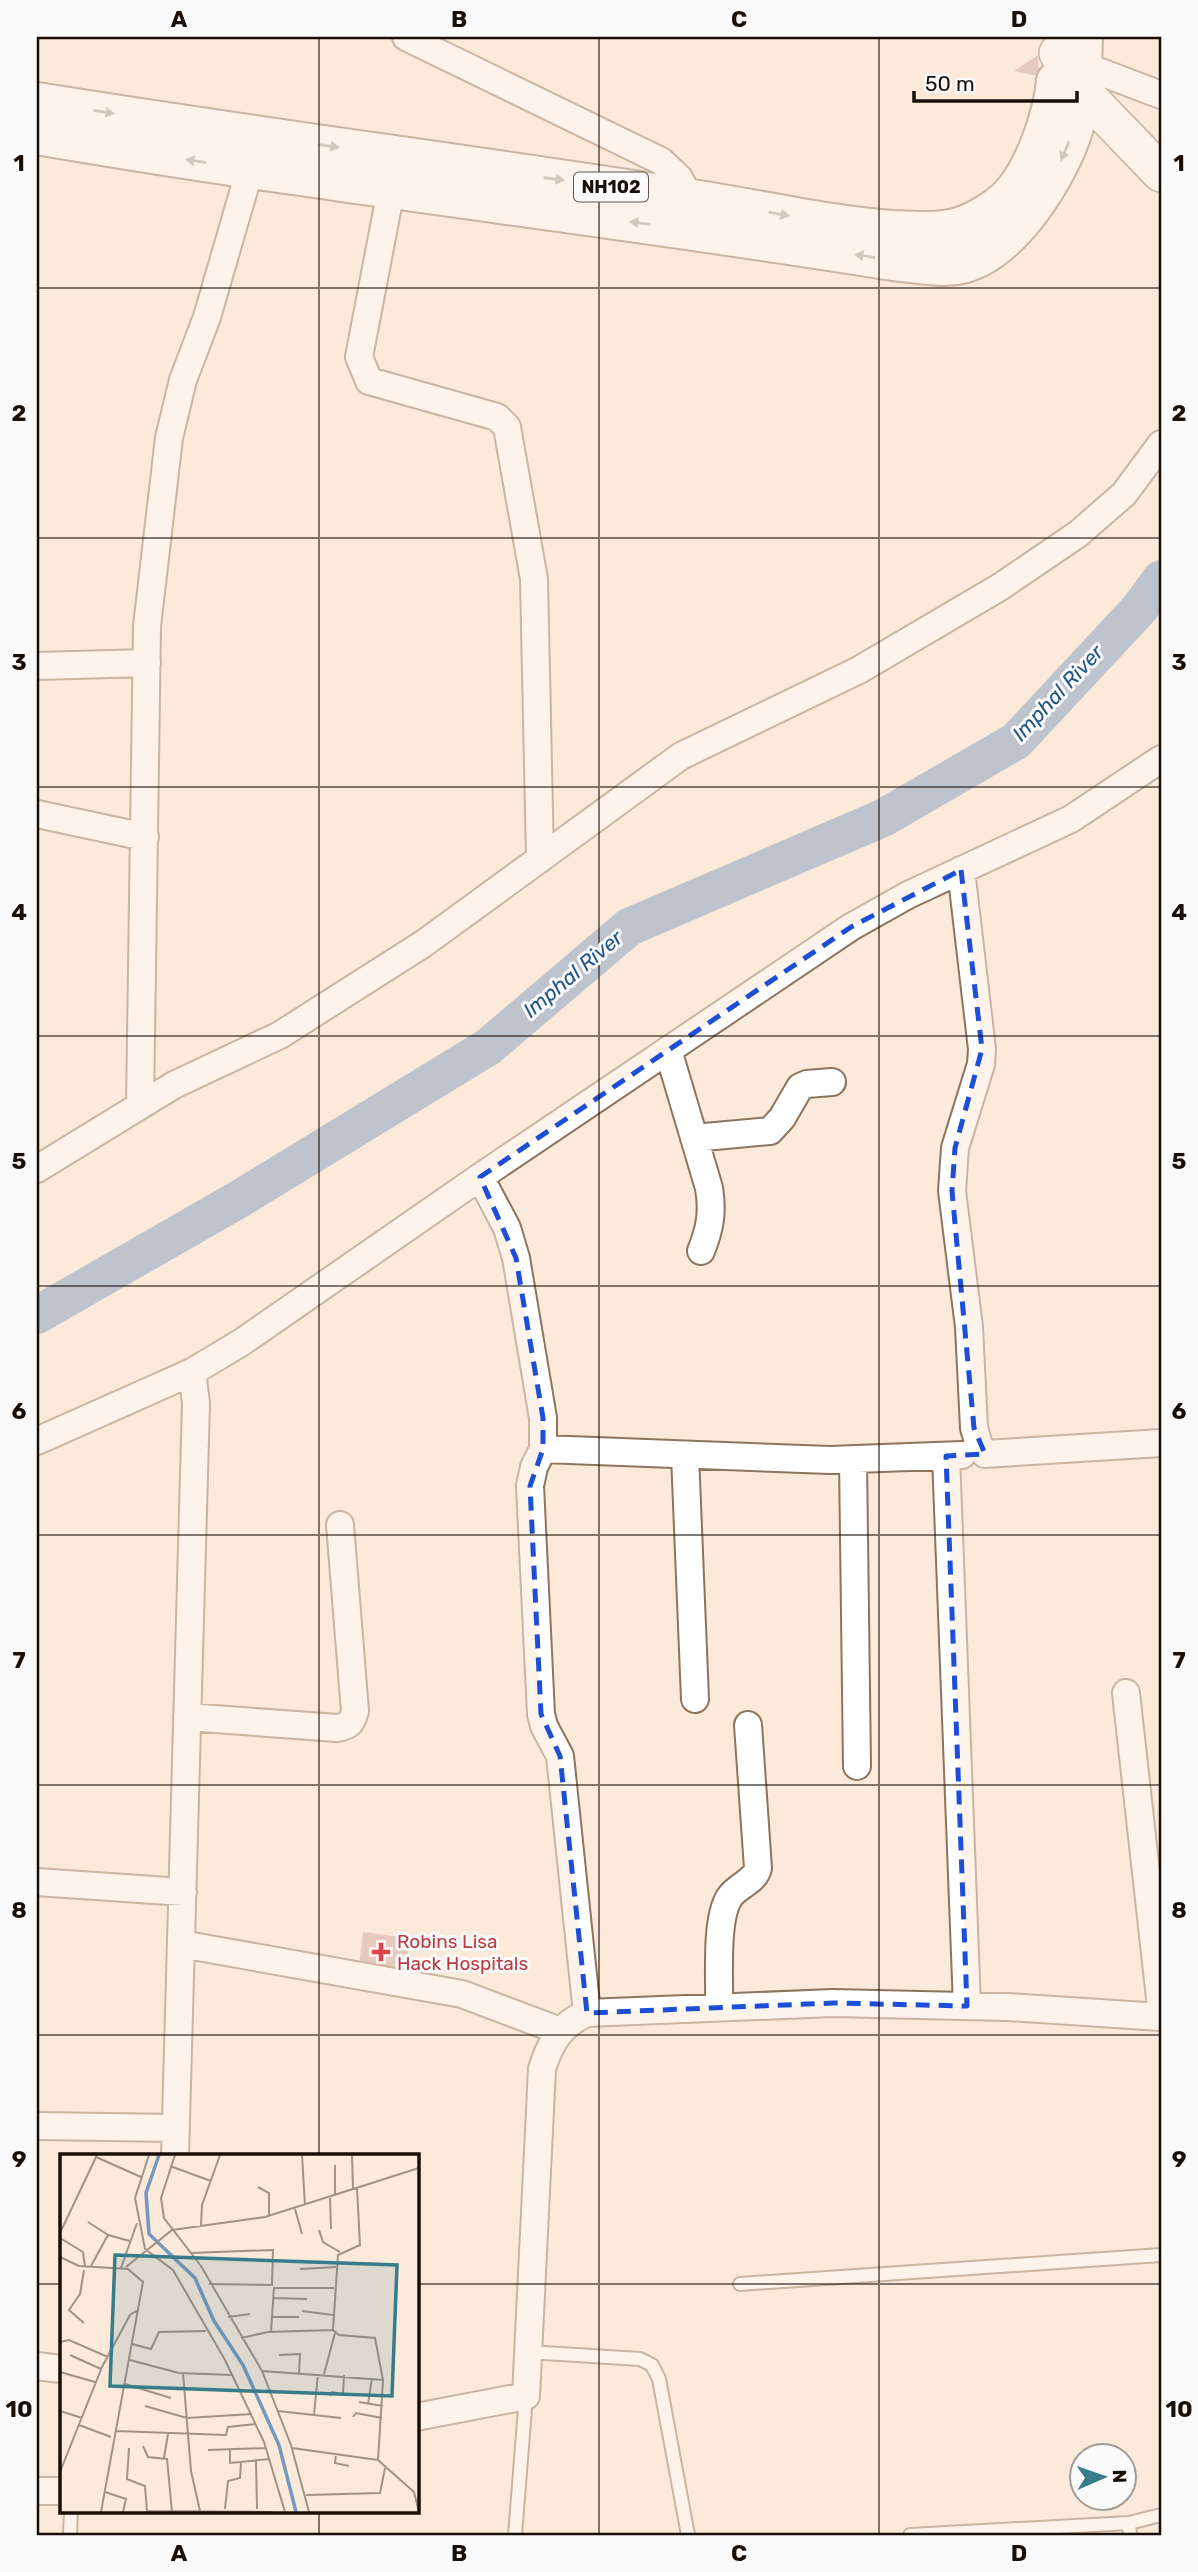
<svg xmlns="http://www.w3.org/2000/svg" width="1198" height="2572" viewBox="0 0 1198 2572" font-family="Rubik,sans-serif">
  <rect width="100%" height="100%" fill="#fbeada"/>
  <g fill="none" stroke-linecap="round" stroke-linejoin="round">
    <!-- river -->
    <path stroke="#7498be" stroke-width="38" d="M37,1315L241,1198L488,1047L629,927L883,818L1016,741L1140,608L1161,579"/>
  </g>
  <!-- building -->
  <path fill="#cca5a0" d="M1038,55L1039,76L1014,71Z
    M363,1932L409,1938L406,1971L359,1965Z"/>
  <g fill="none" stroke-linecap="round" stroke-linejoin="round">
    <defs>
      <path id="lane" d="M740,2284L1161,2255
        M528,2352L640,2359L652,2365L659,2379L688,2535
        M70,2535L71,2511
        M515,2535L526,2396
        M910,2535L1129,2523
        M1130,2535L1129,2523L1161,2515"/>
      <path id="street" d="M406,37L661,161L679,178L695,207
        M1082,65L1161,95
        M391,190L359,357L369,381L497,417L507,427L534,579L540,859
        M37,666L147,663
        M37,814L145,837
        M961,870L982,1049L981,1064L955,1148L952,1191L969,1327L974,1428L979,1445L985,1454L1161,1443
        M668,1050L709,1188C713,1212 710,1229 701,1251
        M140,1106L147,626L169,438L183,380L207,317L250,169
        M694,1138L770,1131L782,1118L800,1087L807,1084L832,1082
        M37,1169L174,1085L280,1035L423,944L681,756L859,670L1000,587L1078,534L1124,494L1161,444
        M480,1177L507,1228L516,1258L543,1418V1449L534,1467L530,1486L541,1714L544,1726L560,1756L587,2013
        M37,1441L192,1372L242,1342L480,1177L851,927L908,895L1071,819L1161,759
        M543,1449L830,1460L962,1455
        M685,1455L695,1699
        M946,1456L967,2006
        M853,1460L857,1766
        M1126,1693L1161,2007
        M187,1717L337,1728C349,1726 352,1723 355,1711L340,1525
        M37,1882L183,1892
        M181,1944L462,1994L560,2031
        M719,2007C720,1980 715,1921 729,1898C736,1886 755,1882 758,1868L748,1725
        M37,2126L176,2128
        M175,2156L196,1403L192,1372
        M37,2366L61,2369
        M416,2417L526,2396L542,2069C550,2043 561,2024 587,2013L833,2003L1007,2007L1161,2017
        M37,2491H61"/>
      <path id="secondary" d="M1058,53L1081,90L1161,173"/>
      <path id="highway" d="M37,102C255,137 474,165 692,199C759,209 825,225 892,230C914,231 938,233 959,227C978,221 1003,206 1015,190C1036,164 1053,114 1056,81
        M37,135C321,184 608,215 893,261C914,263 937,268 957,265C1010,256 1060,174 1074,127C1082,97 1082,67 1083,37"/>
    </defs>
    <!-- lane casing -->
    <use href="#lane" stroke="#8e745d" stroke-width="16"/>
    <!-- street casing -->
    <use href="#street" stroke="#8e745d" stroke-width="30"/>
    <!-- secondary casing -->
    <use href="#secondary" stroke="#8e745d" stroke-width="40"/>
    <!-- highway casing -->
    <use href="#highway" stroke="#8e745d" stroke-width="42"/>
    <!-- lane -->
    <use href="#lane" stroke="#fff" stroke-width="12"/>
    <!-- street -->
    <use href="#street" stroke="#fff" stroke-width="26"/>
    <!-- secondary -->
    <use href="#secondary" stroke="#fff" stroke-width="37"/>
    <!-- highway -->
    <use href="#highway" stroke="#fff" stroke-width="38"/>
  </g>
  <!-- one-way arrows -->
  <defs><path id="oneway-solid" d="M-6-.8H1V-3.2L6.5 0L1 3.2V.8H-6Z" transform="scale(1.75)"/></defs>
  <g fill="#a39f9c">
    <use href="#oneway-solid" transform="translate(104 112) rotate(9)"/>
    <use href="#oneway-solid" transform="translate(329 146) rotate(8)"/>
    <use href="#oneway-solid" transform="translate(1065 151) rotate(113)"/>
    <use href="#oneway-solid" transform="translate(196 161) rotate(-171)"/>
    <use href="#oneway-solid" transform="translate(554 179) rotate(8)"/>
    <use href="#oneway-solid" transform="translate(779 214) rotate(10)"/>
    <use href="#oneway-solid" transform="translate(640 223) rotate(-173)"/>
    <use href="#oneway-solid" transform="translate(865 256) rotate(-171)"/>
  </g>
  <!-- marked area -->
  <path d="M0 0H1198V2572H0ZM961,870L982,1049L955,1148L952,1191L974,1428L985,1454L946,1456L967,2006L833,2003L587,2013L560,1756L541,1714L530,1486L543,1449V1418L516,1258L480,1177L851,927Z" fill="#fbeada" fill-opacity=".55" fill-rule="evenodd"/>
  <path fill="none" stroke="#1d4ed8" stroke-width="5" stroke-dasharray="14 9" stroke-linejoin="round" d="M961,870L982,1049L955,1148L952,1191L974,1428L985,1454L946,1456L967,2006L833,2003L587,2013L560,1756L541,1714L530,1486L543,1449V1418L516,1258L480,1177L851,927Z"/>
  <!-- grid -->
  <path fill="none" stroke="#190f07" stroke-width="2" stroke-opacity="0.55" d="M319,37V2156M599,37V2535M879,37V2535M37,288H1161M37,538H1161M37,787H1161M37,1036H1161M37,1286H1161M37,1535H1161M37,1785H1161M37,2035H1161M37,2284H61M416,2284H1161M319,2511V2535"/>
  <!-- markers -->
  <path fill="#e0444e" stroke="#fafafa" stroke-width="2.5" d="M377.5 1941.5h7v7h7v7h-7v7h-7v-7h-7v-7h7z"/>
  <g text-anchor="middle" stroke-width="6" stroke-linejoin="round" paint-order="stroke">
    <!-- shield labels -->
    <rect fill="#fafafa" stroke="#5c5650" stroke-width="2" x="574" y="172.5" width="74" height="29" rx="5"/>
    <g font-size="18" font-weight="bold" fill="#190f07">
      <text x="611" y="193">NH102</text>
    </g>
    <!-- health labels -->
    <g font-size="19" fill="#be3a42" stroke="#fafafa" text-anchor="start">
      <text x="397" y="1948">Robins Lisa<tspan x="397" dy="22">Hack Hospitals</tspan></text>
    </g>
    <!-- water labels -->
    <g font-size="21" font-style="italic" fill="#215587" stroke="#fafafa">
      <text transform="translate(1058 693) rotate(-47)" y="7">Imphal River</text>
      <text transform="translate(573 974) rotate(-40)" y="7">Imphal River</text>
    </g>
  </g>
  <!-- overview -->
  <g transform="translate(60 2154)">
    <rect width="359" height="359" fill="#fbeada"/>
    <path fill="none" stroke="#7498be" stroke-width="3.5" d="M99,1L86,39L89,80L135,124L154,167L183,211L219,291L236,358"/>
    <path fill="none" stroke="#a19286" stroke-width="2" d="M89,1L75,44L85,95L113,116L165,206L204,288L225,358M115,1L101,44L104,64L141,112L202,217L231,291L249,358M242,1L245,52M292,1L293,36M36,3L81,23M275,11V42M110,12L151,27M198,33L209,39V62M297,34L300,91L278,101L273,176L279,181L315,184L323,226M270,44L271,75M235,55L242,80M28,68L48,81M141,72L142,51L160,1M259,76L263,88L280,98M0,79L37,1M0,84L23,98L25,113M131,99L213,96L212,131L149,130M0,103L19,112L68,115L83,128L41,358M31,112L48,81L70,87M66,113L112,76L205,63L359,14M61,114L77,69M240,115L276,113M24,116L20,140L9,156L24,169M214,134H274M214,144L247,145M242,157L273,161M168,163L190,160M212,163H239M211,178L214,133M181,184L208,178L273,176M0,188L9,186L48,203M72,190L91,195L99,178L146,177M10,201L41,215M219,201L240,200L239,219M70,206L119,219L172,221M202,217L323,226L318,306L354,338L359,358M0,218L35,228M123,219L131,317L140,357M264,220L275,179M65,230L111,244M270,242L272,238L283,240L284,221M299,248L323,252M308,250L312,224M85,252L127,264L192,260M0,257L22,264M218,257L281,264M254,261L258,220M293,263L296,259L322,264M19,271L51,283M56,277L166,281L168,273L196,270M83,292L88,303L107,305L112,358M69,294L67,325L85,332L87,358M232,294L318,306M148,296L206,294M170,296V309L210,305M276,300L275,309L289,312M104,304L108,280M196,307L197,355M0,318L42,213L70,161L78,156M45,338L66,345L63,358M246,341L320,339L325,314M165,355L168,327L180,324L181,308M87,357L213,358"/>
    <path fill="#377c8a" fill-opacity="0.15" stroke="#377c8a" stroke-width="3.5" d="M55,101L337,111L332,242L50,232Z"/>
    <rect width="359" height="359" fill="none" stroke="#190f07" stroke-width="3.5"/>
  </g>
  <!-- border -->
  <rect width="1198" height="2572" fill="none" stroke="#fafafa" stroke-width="77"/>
  <!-- north arrow -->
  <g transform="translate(1103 2477) rotate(88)"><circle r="33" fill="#fafafa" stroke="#a09c99" stroke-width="2"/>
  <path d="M0-5L12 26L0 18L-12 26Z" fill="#377c8a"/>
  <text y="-10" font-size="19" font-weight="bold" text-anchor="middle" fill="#190f07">N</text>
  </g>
  <!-- scale -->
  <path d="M914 91v10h163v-10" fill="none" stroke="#190f07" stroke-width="3.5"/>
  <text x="925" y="91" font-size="21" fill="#190f07" stroke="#fafafa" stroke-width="5" paint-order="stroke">50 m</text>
  <rect x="38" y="38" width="1122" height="2496" fill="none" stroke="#190f07" stroke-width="2.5"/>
  <g font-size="23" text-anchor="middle" font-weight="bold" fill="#190f07">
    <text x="179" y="27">A</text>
    <text x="459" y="27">B</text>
    <text x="739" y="27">C</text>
    <text x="1019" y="27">D</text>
    <text x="19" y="171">1</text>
    <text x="1179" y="171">1</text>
    <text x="19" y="421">2</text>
    <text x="1179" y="421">2</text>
    <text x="19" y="670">3</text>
    <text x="1179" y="670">3</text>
    <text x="19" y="920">4</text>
    <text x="1179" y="920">4</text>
    <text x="19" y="1169">5</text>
    <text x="1179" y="1169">5</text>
    <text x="19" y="1419">6</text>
    <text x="1179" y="1419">6</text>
    <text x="19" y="1668">7</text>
    <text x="1179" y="1668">7</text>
    <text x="19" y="1918">8</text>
    <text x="1179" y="1918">8</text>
    <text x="19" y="2167">9</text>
    <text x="1179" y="2167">9</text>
    <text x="19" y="2417">10</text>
    <text x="1179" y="2417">10</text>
    <text x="179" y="2561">A</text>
    <text x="459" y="2561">B</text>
    <text x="739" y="2561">C</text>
    <text x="1019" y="2561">D</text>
  </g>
</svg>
